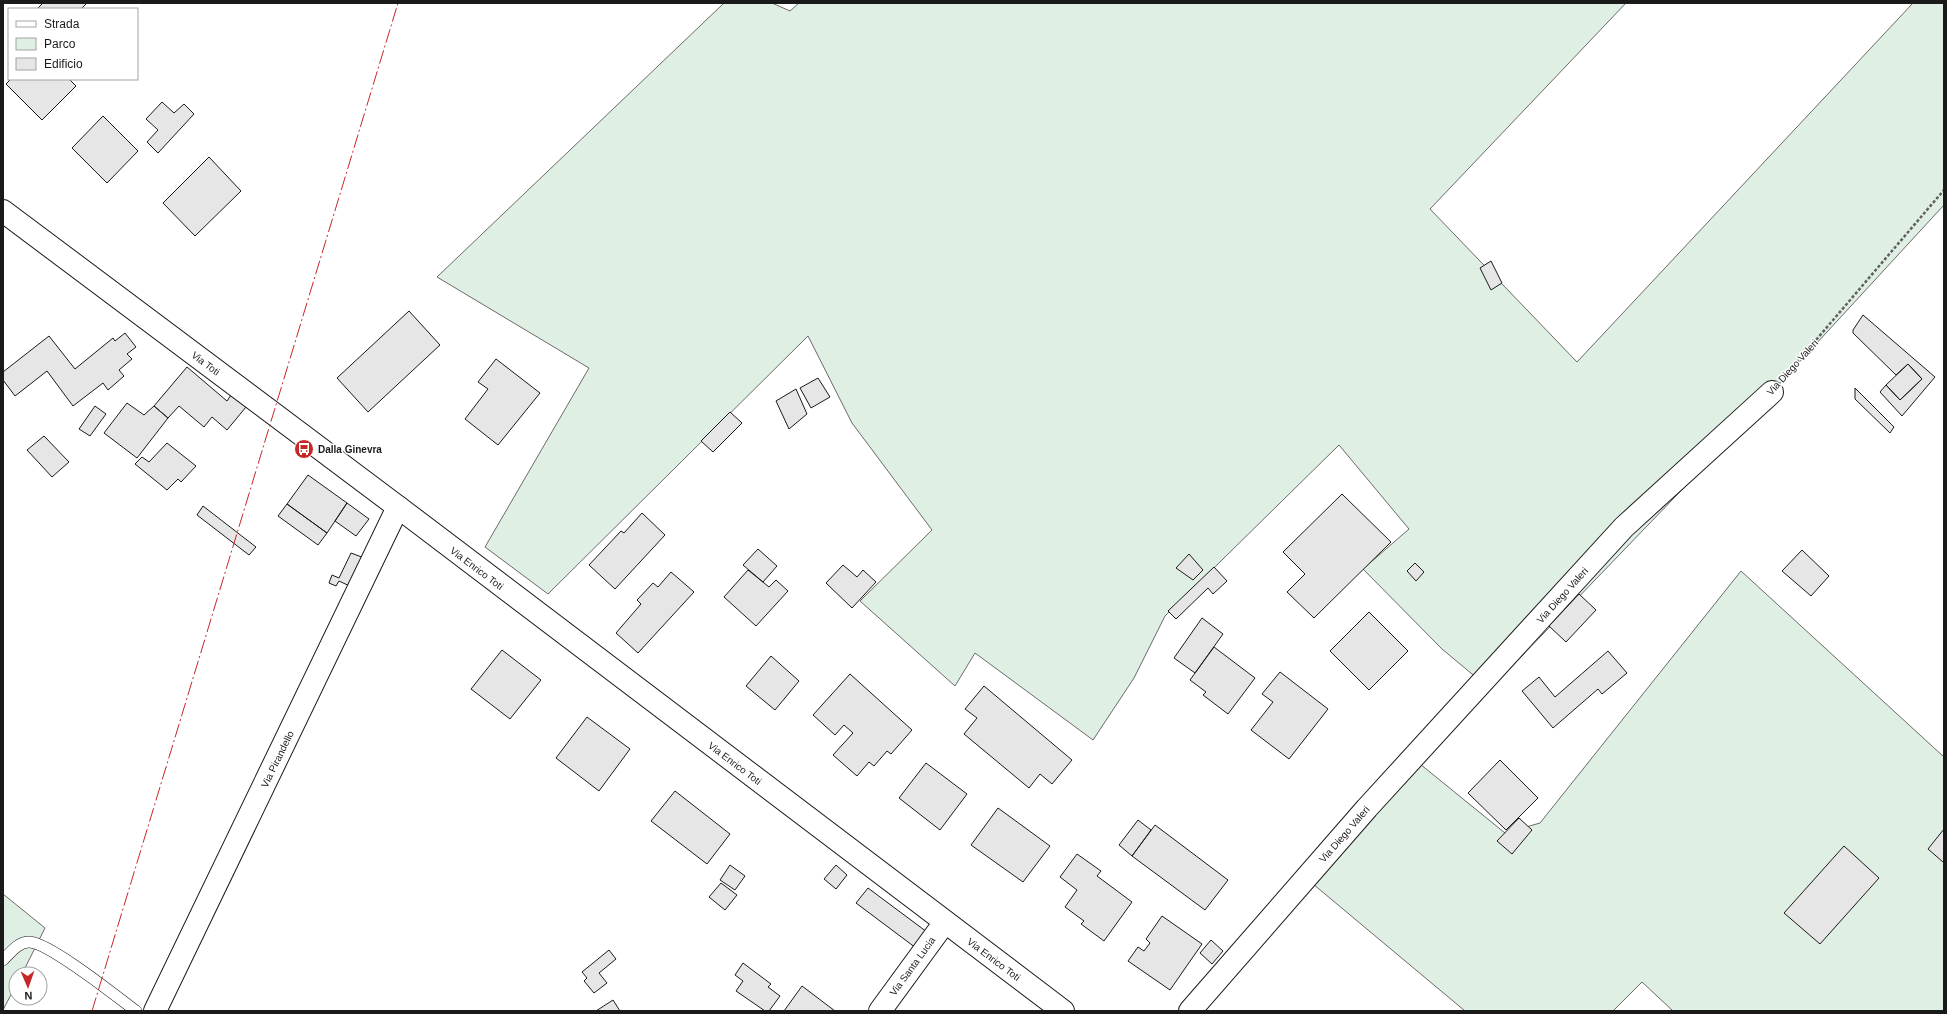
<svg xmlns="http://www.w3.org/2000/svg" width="1947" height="1014" viewBox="0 0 1947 1014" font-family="Arial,sans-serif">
  <rect width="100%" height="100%" fill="#fff"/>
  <!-- green -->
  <path fill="#e0efe3" stroke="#6a6a6a" d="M724,3H772L790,11L799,3H1626L1430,209L1577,362L1913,3H1944V205L1675,497L1490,689L1442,649L1363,569L1409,529L1339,445L1165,616L1134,678L1093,740L975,653L955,686L860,601L932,530L852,423L808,336L548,594L485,547L589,368L437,277Z
    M1741,571L1944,757V1011H1673L1642,982L1613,1011H1465L1313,884L1420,764L1505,833L1540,823Z
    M3,894L45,928L22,974H16V985L3,1010Z"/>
  <!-- building -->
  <path fill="#e6e6e6" stroke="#1a1a1a" d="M43,3H87L81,9H37Z
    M11,79H69L76,86L42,120L6,84Z
    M162,102L174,113L184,104L194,114L158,153L147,142L158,130L146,119Z
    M103,116L138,151L107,183L72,148Z
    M209,157L241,191L195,236L163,203Z
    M1491,261L1502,283L1491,290L1480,268Z
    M409,311L440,345L368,412L337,378Z
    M1863,315L1935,377L1902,416L1880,392L1886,385L1900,400L1922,379L1908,364L1896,375L1853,333V330Z
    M125,333L136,347L127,354L132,359L119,370L124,376L108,390L103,383L73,406L47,371L15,396L3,380V372L49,336L75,369L113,338L115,341Z
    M496,359L540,393L498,445L465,419L488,389L478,382Z
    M1908,364L1922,379L1900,400L1886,385Z
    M187,367L227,401L231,395L246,407L227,430L212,417L204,427L179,406L168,418L154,406Z
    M818,378L830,397L811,408L800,388Z
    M1855,388L1894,427L1890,433L1855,399Z
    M796,389L807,414L789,429L776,401Z
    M127,403L144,415L154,406L168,418L137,458L104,433Z
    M95,406L106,414L90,436L79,429Z
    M730,412L742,423L713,452L701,441Z
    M44,436L69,462L52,477L27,450Z
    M167,443L196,466L181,482L178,479L167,490L135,464L142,457L149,462Z
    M308,475L347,503L327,533L287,504Z
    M1342,494L1391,542L1314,618L1287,592L1305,574L1283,552Z
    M347,503L369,519L356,536L335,521Z
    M287,504L327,533L318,545L278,516Z
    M203,506L256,547L249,555L197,515Z
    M642,513L665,535L615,589L589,565L621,531L624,533Z
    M758,549L777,566L763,582L743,565Z
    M1802,550L1829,576L1811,596L1782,571Z
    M351,553L367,559L356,589L339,581L336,586L329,583L332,575L339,578Z
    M1189,554L1203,570L1193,580L1176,568Z
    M1415,563L1424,572L1416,581L1407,571Z
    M843,565L857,577L863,570L876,582L852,608L826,583Z
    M1214,567L1227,581L1213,594L1208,588L1176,619L1168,611Z
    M748,570L769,587L776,580L788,591L756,626L724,597Z
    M671,572L694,592L638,653L616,633L641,604L637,600L653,583L658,587Z
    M1579,594L1596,610L1566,642L1549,626Z
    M1369,612L1408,651L1369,690L1330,651Z
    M1202,618L1223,634L1195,673L1174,658Z
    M1214,647L1255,678L1228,714L1203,695L1206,692L1190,680Z
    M502,650L541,680L510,719L471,689Z
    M1608,651L1627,673L1602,694L1598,689L1553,728L1522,691L1539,677L1555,697Z
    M771,656L799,681L775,710L746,686Z
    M1280,672L1328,709L1289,759L1251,730L1273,702L1262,694Z
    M850,674L912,730L891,754L887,751L874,766L869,762L857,776L833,755L853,733L844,725L835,735L813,715Z
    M984,686L1072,760L1052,784L1040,774L1029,788L964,734L977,718L965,709Z
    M587,717L630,749L599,791L556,758Z
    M1500,760L1538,798L1506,830L1468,793Z
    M926,763L967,794L940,830L899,798Z
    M675,791L730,834L707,864L651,821Z
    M998,808L1050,846L1023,882L971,845Z
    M1519,818L1532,830L1512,854L1497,841Z
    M1138,820L1151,830L1132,856L1119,845Z
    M1155,825L1228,880L1205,910L1132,856Z
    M1944,829V861L1943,862L1928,849Z
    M1844,846L1879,878L1820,944L1784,913Z
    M1077,854L1101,871L1097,876L1132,902L1104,941L1081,924L1084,921L1065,907L1077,890L1060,877Z
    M730,865L745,876L735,890L720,880Z
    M836,865L847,875L836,889L824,879Z
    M721,883L737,895L725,910L709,897Z
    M868,888L931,935L920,951L856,903Z
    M1162,916L1202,944L1170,990L1128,961L1138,947L1144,951L1150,943L1146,939Z
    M1211,940L1223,951L1212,964L1200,953Z
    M609,950L616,959L599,973L607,983L594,993L584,981L587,978L582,972Z
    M743,963L771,984L768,987L780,996L769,1011H765L736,991L743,981L735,975Z
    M802,986L835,1011H784Z
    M613,1000L620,1011H596Z"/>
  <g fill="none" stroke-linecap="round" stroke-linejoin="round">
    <defs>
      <path id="service" d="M3,960C10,953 19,941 30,942C51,944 116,996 136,1011"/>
      <path id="minor" d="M155,1011L398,507
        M880,1011L945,922
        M1190,1011L1367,808L1624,527L1772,392"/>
      <path id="secondary" d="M3,211L398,507L1063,1011"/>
    </defs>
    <!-- service casing -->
    <use href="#service" stroke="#1a1a1a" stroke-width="12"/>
    <!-- minor casing -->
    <use href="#minor" stroke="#1a1a1a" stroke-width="24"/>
    <!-- secondary casing -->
    <use href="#secondary" stroke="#1a1a1a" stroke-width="24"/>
    <!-- path -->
    <path stroke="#5f5f5f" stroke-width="2.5" stroke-dasharray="3 2" stroke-linecap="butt" d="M1787,374L1944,190"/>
    <!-- service -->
    <use href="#service" stroke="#fff" stroke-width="11"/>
    <!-- minor -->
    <use href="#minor" stroke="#fff" stroke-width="22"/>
    <!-- secondary -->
    <use href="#secondary" stroke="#fff" stroke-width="22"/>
    <!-- power -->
    <path stroke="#c62828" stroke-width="1" stroke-dasharray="14 3 2 3" stroke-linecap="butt" d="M92,1011L398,3"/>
  </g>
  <!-- icons -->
  <defs>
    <symbol id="bus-disc" viewBox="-11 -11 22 22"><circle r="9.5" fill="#c62828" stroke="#fff"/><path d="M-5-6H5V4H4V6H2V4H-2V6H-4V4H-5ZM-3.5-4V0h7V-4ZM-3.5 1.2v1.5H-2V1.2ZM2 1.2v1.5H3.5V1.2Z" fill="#fff"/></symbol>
  </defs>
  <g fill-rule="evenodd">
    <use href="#bus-disc" x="293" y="438" width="22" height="22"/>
  </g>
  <g text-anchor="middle" stroke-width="3" stroke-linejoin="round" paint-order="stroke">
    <!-- street labels -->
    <g font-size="10" fill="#1a1a1a" stroke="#fff">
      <text transform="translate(206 363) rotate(37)" y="4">Via Toti</text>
      <text transform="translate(1792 367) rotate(-48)" y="4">Via Diego Valeri</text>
      <text transform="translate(477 568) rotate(37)" y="4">Via Enrico Toti</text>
      <text transform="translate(1562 595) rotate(-48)" y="4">Via Diego Valeri</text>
      <text transform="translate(277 759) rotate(-64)" y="4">Via Pirandello</text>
      <text transform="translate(735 763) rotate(37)" y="4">Via Enrico Toti</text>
      <text transform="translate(1344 834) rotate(-49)" y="4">Via Diego Valeri</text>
      <text transform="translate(994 959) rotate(37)" y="4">Via Enrico Toti</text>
      <text transform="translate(912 966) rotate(-54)" y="4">Via Santa Lucia</text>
    </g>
    <!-- poi labels -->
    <g font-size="10" font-weight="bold" fill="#1a1a1a" stroke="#fff" text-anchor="start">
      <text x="318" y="453">Dalla Ginevra</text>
    </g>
  </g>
  <!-- border -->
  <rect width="1947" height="1014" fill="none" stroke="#1a1a1a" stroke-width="8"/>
  <!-- legend -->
  <rect x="8" y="8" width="130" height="72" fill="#ffffff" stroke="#a3a3a3"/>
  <rect x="16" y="21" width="20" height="6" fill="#ffffff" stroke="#a3a3a3"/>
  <text x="44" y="28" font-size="12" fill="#1a1a1a">Strada</text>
  <rect x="16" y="38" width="20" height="12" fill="#e0efe3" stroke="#a3a3a3"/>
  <text x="44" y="48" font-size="12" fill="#1a1a1a">Parco</text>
  <rect x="16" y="58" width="20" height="12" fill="#e6e6e6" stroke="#a3a3a3"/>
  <text x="44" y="68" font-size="12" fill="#1a1a1a">Edificio</text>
  <!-- north arrow -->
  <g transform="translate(28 986) rotate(178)"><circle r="19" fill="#ffffff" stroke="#a3a3a3"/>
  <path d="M0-3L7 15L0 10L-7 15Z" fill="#c62828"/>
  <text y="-6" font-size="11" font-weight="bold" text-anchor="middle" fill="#1a1a1a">N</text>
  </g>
</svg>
